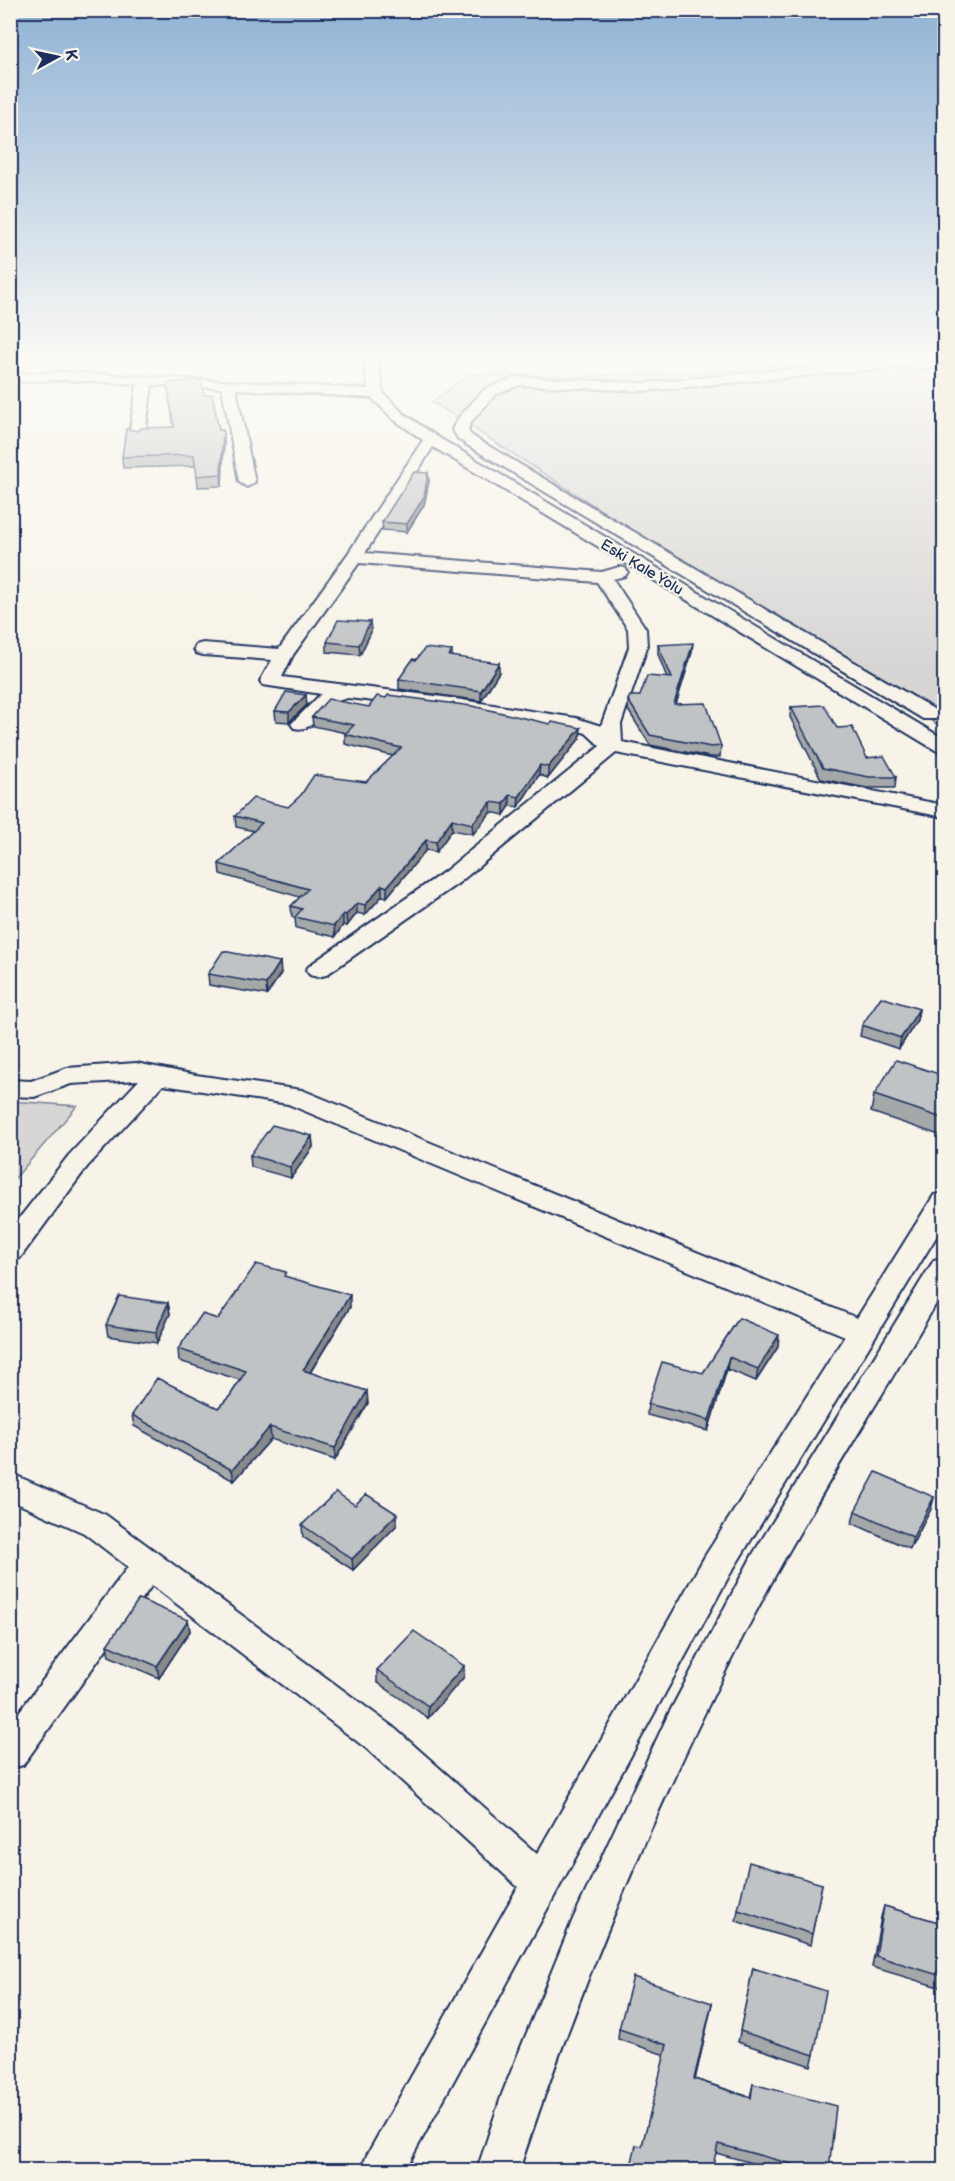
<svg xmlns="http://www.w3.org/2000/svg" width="955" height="2181" viewBox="0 0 955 2181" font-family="'Balsamiq Sans',sans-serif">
  <rect width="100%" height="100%" fill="#f7f3e8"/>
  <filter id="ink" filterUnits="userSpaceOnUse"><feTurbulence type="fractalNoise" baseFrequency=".0167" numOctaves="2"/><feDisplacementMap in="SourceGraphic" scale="12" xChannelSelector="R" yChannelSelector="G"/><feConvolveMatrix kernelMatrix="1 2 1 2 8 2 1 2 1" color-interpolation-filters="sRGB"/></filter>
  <g filter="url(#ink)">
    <!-- green -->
    <path fill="#d7d6d4" stroke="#798299" stroke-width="1.5" d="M818,360H944V729L725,585L687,565L432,402L469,374L579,376L712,372Z
      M11,1101L77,1106L11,1183L10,1101Z"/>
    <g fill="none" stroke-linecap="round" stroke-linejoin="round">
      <defs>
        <path id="minor" d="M364,360H378L383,393L403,413L436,436L944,739V753L937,751L433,447L365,553L602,572L619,567L625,568L628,572L625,576L613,579L646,629L647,647L621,724L622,742L944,805V817L616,753L460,882L326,975L318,977L310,975L306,970L310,965L444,872L600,746L586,733L574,730L443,709L348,698C343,699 337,701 333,703C319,712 314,733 294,728L291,724L321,694L263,685L260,681L272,660L203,655L196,653L194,649L196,645L203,643L279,649L347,555L423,440L393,419L372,398L236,389L255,482L247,487L239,482L222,388L152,385L145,435L137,440L129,435L137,384L62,380L10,382V374L62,372L368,389ZM359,563L597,582L628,629L629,647L601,726L576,718L443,697L282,677L293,655Z
          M888,360H944V368L899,367L643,391L519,385L495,395L471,422L468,429L470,434L477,439L937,711L940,715L937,719H923L467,445L458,439L452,429L459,417L485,389L517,377L643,383Z
          M136,1063L196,1075L302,1090L857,1318L934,1195L944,1193V1224L729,1576L405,2170H361L367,2155L518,1887L367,1749L152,1585L23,1765L10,1769V1724L128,1567L84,1533L10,1500V1473L106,1515L393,1727L537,1854L705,1556L845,1336L288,1104L163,1085L87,1167L20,1258L10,1261V1230L69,1155L139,1080L71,1084L34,1097L10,1096V1080L31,1081L67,1068Z
          M944,1257V1290C889,1385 829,1478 776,1574C673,1764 587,1965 519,2170H477L502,2094L573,1919L668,1715L753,1554L934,1260Z"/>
      </defs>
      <!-- minor casing -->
      <use href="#minor" stroke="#1b2f5e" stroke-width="4"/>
      <!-- minor -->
      <use href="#minor" fill="#f7f3e8" fill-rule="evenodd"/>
    </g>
    <!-- wall -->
    <path fill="#a5a8a9" stroke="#1b2f5e" stroke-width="1.5" d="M167,383L204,395L219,430H223L224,441L222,486L198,487L196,466L123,468L122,457L137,431L174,427Z
      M429,481L424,505L407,532L383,530L382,522Z
      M370,622L371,632L360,655L327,652V642Z
      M658,645L692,652L676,704L721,746L720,757H710L650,745L628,710V700L640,696L667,678L658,654Z
      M452,651V656L499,672L481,701L399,689V679L416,660Z
      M307,705L289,722L276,721L275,711Z
      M369,707L580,738L548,778L539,775L518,807L510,806L504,815L491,812L473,834L452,830L436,852L426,850L387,897L382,896L365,915L357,913L347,926L343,925L335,937L296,928L295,918L292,917L291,906L300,897L220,874L219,864L254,831L236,827L235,816L288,807L366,782L393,756L345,744V734L346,733L313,726L312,717Z
      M791,707L837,728L867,758L896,777L895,788H867L821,779L790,717Z
      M281,973L267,995L209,985L208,974Z
      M919,1009L917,1020L899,1049L860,1036L862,1025Z
      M945,1076V1137L871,1112L874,1095Z
      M312,1136L313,1147L291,1178L251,1167L250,1155Z
      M286,1277L350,1307L310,1373L368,1403L335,1460L271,1439L234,1481L134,1426L132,1415L218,1408L230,1396L240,1380L179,1361L178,1349L218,1319Z
      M168,1303L170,1314L157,1343L108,1336L106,1325Z
      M739,1318L778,1347L756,1381L727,1369L708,1431L647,1415L648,1404L703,1373Z
      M934,1497L931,1509L910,1549L852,1523L855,1511Z
      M355,1505L397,1525L353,1570L303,1537L302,1525Z
      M188,1620L190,1631L159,1678L109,1656L107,1645Z
      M377,1670L464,1677L428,1718L377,1682Z
      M822,1884L810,1945L736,1921L738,1910Z
      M884,1906L945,1924V1989L872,1967L881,1917Z
      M753,1968L814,2055L811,2066L738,2042Z
      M712,2003L695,2079L750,2097L753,2084L829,2170H777L716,2153L642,2146L665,2055L618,2039L619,2029Z"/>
    <!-- shaded-wall -->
    <path fill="#86888a" stroke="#1b2f5e" stroke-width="1.5" d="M223,430L224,441L222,486L221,474Z
      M428,473L429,481L424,505L407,532V524Z
      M370,622L371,632L360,655L359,645Z
      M693,643L692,652L673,714L674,704Z
      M499,663V672L481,701V691Z
      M306,695L307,705L289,722V712Z
      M581,728L580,738L548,778V767Z
      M540,765L539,775L518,807L519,797Z
      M510,795V806L504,815V804Z
      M491,802V812L473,834L472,824Z
      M452,819V830L436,852V842Z
      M426,840V850L387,897V887Z
      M382,885V896L365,915V905Z
      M357,903V913L347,926L346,915Z
      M343,914V925L335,937L334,926Z
      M280,962L281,973L267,995L266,984Z
      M919,1009L917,1020L899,1049L901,1038Z
      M312,1136L313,1147L291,1178L290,1167Z
      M350,1295V1307L304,1382L303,1370Z
      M168,1303L170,1314L157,1343L156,1332Z
      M779,1335L778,1347L756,1381L758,1369Z
      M729,1357L727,1369L708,1431L709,1420Z
      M367,1391L368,1403L335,1460V1448Z
      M270,1427L271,1439L234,1481L232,1470Z
      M934,1497L931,1509L910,1549L913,1537Z
      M397,1514V1525L353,1570L352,1559Z
      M188,1620L190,1631L159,1678L157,1666Z
      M464,1666V1677L428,1718V1706Z
      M712,2003L710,2013L693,2089L694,2079Z"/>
    <!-- building -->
    <path fill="#c0c3c5" stroke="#1b2f5e" stroke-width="1.5" d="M201,380L204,395L212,394L219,430H223L221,474L197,476L194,455L122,457L126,429L137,431L142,428L174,427L167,383Z
      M414,472L428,473L424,497L407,524L382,522Z
      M338,620L370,622L359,645L327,642Z
      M693,643L674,704L706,703L721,746L711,747L650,735L628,700L630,696H640L647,676L672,678L658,645Z
      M425,648L452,651L449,656L499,663L481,691L399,679L413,659L416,660Z
      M286,692L306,695L289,712L275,711Z
      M388,695L472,706L550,724L552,722L581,728L548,767L540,765L519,797L510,795L504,804L491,802L472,824L452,819L436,842L426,840L387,887L382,885L365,905L357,903L346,915L343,914L334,926L295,917L302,909L291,906L308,889L219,864L262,823L235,816L253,798L288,807L301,795L314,775L366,782L401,748L345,734L354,725L312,717L328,699L369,707L377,696L386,698Z
      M824,705L837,728L852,727L867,758L884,756L896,777H869L823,768L791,707Z
      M223,951L280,962L266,984L208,974Z
      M881,997L919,1009L901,1038L862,1025Z
      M896,1060L945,1076V1119L874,1095Z
      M272,1125L312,1136L290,1167L250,1155Z
      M256,1264L286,1272L284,1276L350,1295L303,1370L367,1391L335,1448L270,1427L232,1470L132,1415L157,1378L218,1408L230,1396L246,1371L178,1349L202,1314L218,1319Z
      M119,1296L168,1303L156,1332L106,1325Z
      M739,1318L779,1335L758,1369L729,1357L709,1420L648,1404L662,1362L703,1373Z
      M876,1472L934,1497L913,1537L855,1511Z
      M336,1492L355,1505L366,1494L397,1514L352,1559L302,1525Z
      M139,1599L188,1620L157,1666L107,1645Z
      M414,1631L464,1666L428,1706L377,1670Z
      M749,1862L822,1884L812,1934L738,1910Z
      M884,1906L945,1924V1977L876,1956Z
      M753,1968L826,1991L814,2055L740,2031Z
      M633,1977L712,2003L694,2079L751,2098L753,2084L836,2106L829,2170H814L718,2144L712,2170H630L636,2145L642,2146L667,2045L619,2029Z"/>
  </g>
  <!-- sky -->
  <linearGradient id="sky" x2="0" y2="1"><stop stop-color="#90b2d5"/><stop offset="0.54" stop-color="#fbfaf5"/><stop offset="1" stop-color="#fbfaf5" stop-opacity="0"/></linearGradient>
  <rect width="955" height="665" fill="url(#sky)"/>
  <g text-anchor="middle" stroke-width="4.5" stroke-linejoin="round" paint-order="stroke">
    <!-- far-street labels -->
    <g font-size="15" fill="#1b2f5e" stroke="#f7f3e8">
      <text transform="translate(642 567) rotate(31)" y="5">Eski Kale Yolu</text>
    </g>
  </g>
  <!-- margin -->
  <rect width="955" height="2181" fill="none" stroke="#f7f3e8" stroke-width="36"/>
  <rect x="18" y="18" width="919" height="2145" fill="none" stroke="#1b2f5e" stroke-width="2" filter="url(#ink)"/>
  <!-- north arrow -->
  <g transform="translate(57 57) rotate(82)" stroke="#f7f3e8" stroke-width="4.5" paint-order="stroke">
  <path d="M0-4.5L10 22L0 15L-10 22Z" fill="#1b2f5e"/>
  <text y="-9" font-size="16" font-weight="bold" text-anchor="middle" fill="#1b2f5e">K</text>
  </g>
</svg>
